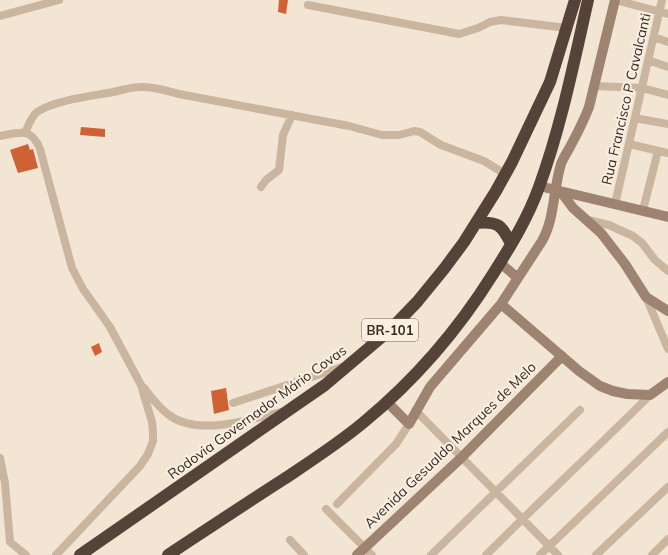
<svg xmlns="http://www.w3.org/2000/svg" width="668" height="555" viewBox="0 0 668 555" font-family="Mulish,sans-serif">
  <rect width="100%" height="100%" fill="#f2e5d4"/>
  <!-- building -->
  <path fill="#d06134" d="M279,0H288L286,14L278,12Z
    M81,127L105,129V137L80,135Z
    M28,144L30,150L33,149L38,168L18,173L10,150Z
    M99,343L102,352L95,356L91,347Z
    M226,388L229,410L214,414L211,391Z"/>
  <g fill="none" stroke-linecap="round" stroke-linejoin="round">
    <!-- street -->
    <path stroke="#cab59f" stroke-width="8" d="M615,0L668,14
      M308,5L459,34L478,28L490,22L501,20L567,28
      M0,16L59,0
      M654,37L668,42
      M648,60L668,67
      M595,86L642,88L668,95
      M635,118L668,124
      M25,133C28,126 31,117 37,112C55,100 92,96 113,92C122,90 132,87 140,87C154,86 166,91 179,94L349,126L382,135H399L414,131L420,132L441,145L484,161L505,174
      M0,136C20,132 31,127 40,149L72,268L83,289L110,327L141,385L152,422L153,432V441L148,454L140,466L56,555
      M629,144L668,153
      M261,187L266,180L279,170L283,135L292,115
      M615,204L662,0
      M643,210L658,151
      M588,220L609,225L633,236L642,243L655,260L668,271
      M646,297L668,349
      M144,388C151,397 159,408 169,415C198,437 251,419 282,412
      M233,403L342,367
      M416,411L558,555
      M0,458L5,483L10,542L26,555
      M337,504L396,444L409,424
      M326,509L372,555
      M290,540L304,555
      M431,555L580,410
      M486,555C540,501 596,449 650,395
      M540,555L668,432
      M596,555L668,487
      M652,555L668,539"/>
    <!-- secondary -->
    <path stroke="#9e8371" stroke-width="10" d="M539,186L668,217
      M561,192L573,208L601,233L625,264L646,297L668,311
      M500,263L518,278
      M501,304L579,371L600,386L613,391L627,394L650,395L668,382
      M387,402L409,424L430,387L501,304L542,241C555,218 553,190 561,164C563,158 568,151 571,145C578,132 584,120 589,107L615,0
      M357,555L461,458L562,356"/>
    <!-- highway -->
    <path stroke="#55433a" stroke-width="12" d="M476,223C498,221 502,225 511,244
      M80,555L325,385L390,330L417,302L444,269L464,242L496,191L512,162L550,82L575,0
      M168,555C206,530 245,504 284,479C311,461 339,443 364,422C415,380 458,330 493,274C510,247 528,218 539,187C561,127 574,62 588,0"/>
  </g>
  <g text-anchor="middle" stroke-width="4" stroke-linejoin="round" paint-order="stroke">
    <!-- shield labels -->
    <rect fill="#faefe0" stroke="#6f645c" stroke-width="1" x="362" y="319" width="56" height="22" rx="3"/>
    <g font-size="13" font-weight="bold" fill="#332923">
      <text x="390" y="335">BR-101</text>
    </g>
    <!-- street labels -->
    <g font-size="14" fill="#332923" stroke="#faefe0">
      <text transform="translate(626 99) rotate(-77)" y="5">Rua Francisco P Cavalcanti</text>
      <text transform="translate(257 412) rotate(-36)" y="5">Rodovia Governador Mário Covas</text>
      <text transform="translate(450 445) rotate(-44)" y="5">Avenida Gesualdo Marques de Melo</text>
    </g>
  </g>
</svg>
